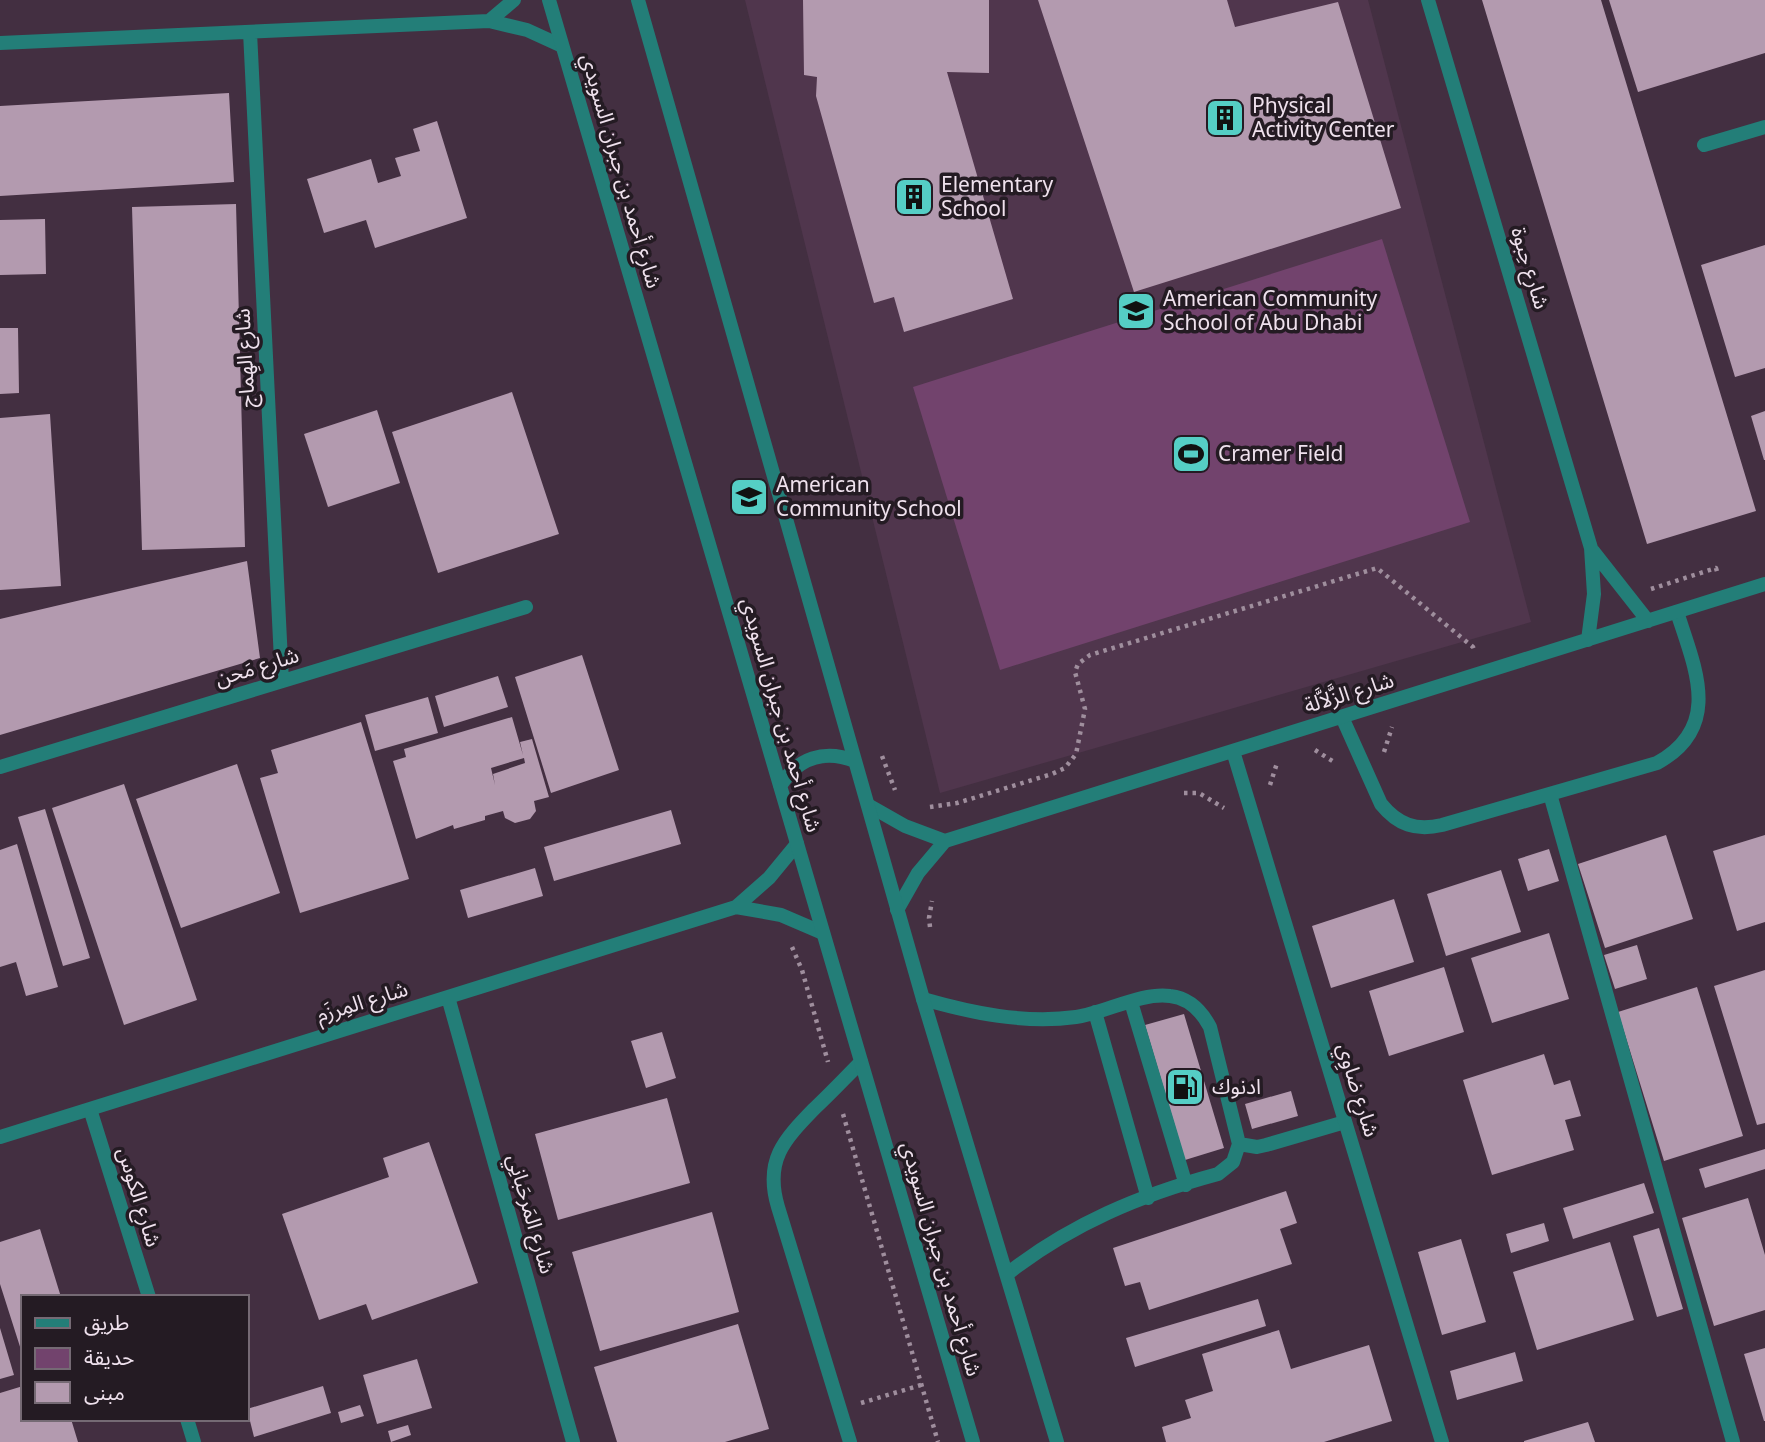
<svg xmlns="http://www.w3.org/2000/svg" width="1765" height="1442" viewBox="0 0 1765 1442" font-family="'Noto Sans','Noto Sans Arabic',sans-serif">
  <rect width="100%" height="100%" fill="#432f41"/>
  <!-- built -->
  <path fill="#50364d" d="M745,0H1368L1531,622L940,793Z"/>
  <!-- green -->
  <path fill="#72436d" d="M1382,239L1470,522L1000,670L913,387Z"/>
  <!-- building -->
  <path fill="#b39aaf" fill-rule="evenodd" d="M803,0H989V73L947,72L1013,299L904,332L894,297L874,303L816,96L817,77L804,75Z
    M1038,0H1227L1235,27L1338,2L1401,208L1134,292Z
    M1482,0H1601L1756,511L1647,544Z
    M1609,0H1765V53L1638,92Z
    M229,93L234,182L0,196V106Z
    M437,121L467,218L375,248L366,220L324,233L307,179L371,159L378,183L401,176L395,158L420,151L413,129Z
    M236,204L245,547L142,550L132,207Z
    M45,219L46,274L0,275V220Z
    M1765,245V368L1735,377L1701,265Z
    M0,328H18L19,393L0,394Z
    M512,392L559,534L438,573L392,432Z
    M377,410L400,483L328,507L304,434Z
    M1765,411V460H1764L1751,416Z
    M50,414L61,586L0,590V418Z
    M247,561L260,658L0,735V619Z
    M582,655L619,770L551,793L515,677Z
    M498,676L508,707L444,727L435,696Z
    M428,697L438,733L375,751L365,715Z
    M512,717L523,755L520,742L532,739L549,797L534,801L536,811L530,819L515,823L505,818L503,811L485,816V820L454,829L453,825L416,839L393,761L406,757L404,749ZM524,758L525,763L493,774L495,785L491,768Z
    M361,722L409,879L300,913L260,778L278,773L271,750Z
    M237,764L280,893L181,928L136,799Z
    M124,784L197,1000L124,1025L52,808Z
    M45,809L90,958L63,966L18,817Z
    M671,810L681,844L554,881L544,847Z
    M1666,835L1693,919L1605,948L1578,864Z
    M1765,835V922L1737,931L1713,851Z
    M17,844L58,987L26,996L16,962L0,967V850Z
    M1549,849L1559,881L1528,891L1518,859Z
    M535,868L543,896L468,918L460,890Z
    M1501,870L1521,932L1446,956L1427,894Z
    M1394,899L1414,962L1331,988L1312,926Z
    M1549,933L1569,999L1492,1023L1471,958Z
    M1637,945L1647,979L1615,989L1604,955Z
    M1444,967L1464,1032L1389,1056L1369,991Z
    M1765,970V1123L1757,1125L1714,986Z
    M1697,987L1743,1136L1664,1161L1618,1012Z
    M1184,1014L1224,1148L1185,1160L1145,1025Z
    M662,1032L676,1078L646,1088L631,1041Z
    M1544,1054L1554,1085L1570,1080L1581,1116L1565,1120L1574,1150L1492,1175L1463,1080Z
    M1291,1091L1298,1116L1252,1129L1245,1104Z
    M667,1098L690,1183L558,1220L535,1134Z
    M429,1142L478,1283L372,1320L366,1304L319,1320L282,1214L389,1177L383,1158Z
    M1765,1149V1169L1705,1188L1699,1169Z
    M1644,1183L1654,1213L1573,1239L1563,1208Z
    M1286,1191L1297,1223L1280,1229L1292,1264L1149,1310L1140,1282L1125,1286L1113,1248Z
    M1748,1198L1765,1255V1310L1714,1326L1682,1218Z
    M712,1212L739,1312L600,1351L572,1252Z
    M1544,1223L1549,1241L1511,1253L1506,1234Z
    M1659,1228L1683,1309L1657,1317L1633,1236Z
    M40,1229L61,1297H23L22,1353L0,1284V1242Z
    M1461,1239L1486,1322L1442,1335L1418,1252Z
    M1610,1242L1634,1320L1537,1350L1513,1272Z
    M1258,1299L1266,1326L1135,1367L1126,1338Z
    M738,1324L769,1429L725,1442H617L594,1367Z
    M0,1328L14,1375L0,1379Z
    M1279,1330L1291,1369L1369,1345L1392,1421L1324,1442H1166L1162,1427L1191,1418L1185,1400L1213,1391L1202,1354Z
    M1765,1348V1421H1764L1744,1354Z
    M1515,1352L1523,1381L1457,1400L1450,1371Z
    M417,1359L432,1408L377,1424L363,1375Z
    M23,1386V1419H71L78,1442H0V1393Z
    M323,1386L331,1413L254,1437L247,1409Z
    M360,1405L364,1416L341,1423L338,1412Z
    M1588,1422L1595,1442H1524V1441Z
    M408,1425L411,1435L391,1442L388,1431Z"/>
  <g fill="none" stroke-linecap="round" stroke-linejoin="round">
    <!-- path -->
    <path stroke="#9f8e9d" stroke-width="4.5" stroke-dasharray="3.5 5" stroke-linecap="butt" d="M1651,589L1716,568L1718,575
      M1315,750L1334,762
      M1384,752L1392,727
      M882,756L895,790
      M1270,785L1277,763
      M1184,793H1199L1224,808
      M930,807L957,803L1052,774L1065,768L1076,754L1085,709L1075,672L1078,664L1090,655L1377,568L1473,647L1474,650
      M930,927L929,918L932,901
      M792,947L802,970L828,1062
      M843,1114L938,1442
      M861,1403L921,1385"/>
    <!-- service -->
    <path stroke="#237e78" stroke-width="14" d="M1704,145L1765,127
      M1342,717L1381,804C1398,825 1416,831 1442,825L1657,763C1723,727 1695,668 1677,612
      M1550,794L1733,1442
      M923,999C972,1013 1024,1024 1076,1017C1105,1013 1141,992 1170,996C1189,998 1201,1010 1210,1027L1239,1144L1233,1162L1218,1174C1140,1195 1071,1224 1007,1274
      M1131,1002L1186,1185
      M1095,1012L1148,1198
      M1239,1144L1257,1147L1266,1145L1345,1122"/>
    <!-- minor -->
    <path stroke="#237e78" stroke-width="14" d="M1428,0L1591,548L1594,594L1588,640
      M489,21L514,0
      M250,32L282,681
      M0,43L489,21L527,30L562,46
      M1593,551L1648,621
      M1233,751L1442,1442
      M0,767L526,607
      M868,805L905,826L945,841
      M736,907L781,915L823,933
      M897,910L918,873L945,841L1765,584
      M448,997L573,1442
      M90,1109L149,1297
      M0,1137L736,907L769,878L797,844
      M187,1419L194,1442
      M850,1442L778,1207C764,1160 784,1140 815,1108C831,1093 846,1077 861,1062"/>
    <!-- tertiary -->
    <path stroke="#237e78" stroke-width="14" d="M549,0L973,1442
      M638,0L923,999L1057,1442
      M780,786C798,758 824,749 855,761"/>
  </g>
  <!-- icons -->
  <defs>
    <symbol id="building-square" viewBox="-11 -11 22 22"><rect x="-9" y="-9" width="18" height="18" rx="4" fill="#55cec5" stroke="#241b23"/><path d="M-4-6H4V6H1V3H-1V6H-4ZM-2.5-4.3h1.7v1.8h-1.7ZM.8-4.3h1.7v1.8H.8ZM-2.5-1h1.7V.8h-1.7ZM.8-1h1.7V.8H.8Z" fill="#111"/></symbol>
    <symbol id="school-square" viewBox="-11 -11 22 22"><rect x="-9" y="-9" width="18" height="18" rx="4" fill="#55cec5" stroke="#241b23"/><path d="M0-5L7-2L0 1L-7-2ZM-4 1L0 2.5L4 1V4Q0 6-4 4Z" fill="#111"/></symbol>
    <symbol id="stadium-square" viewBox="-11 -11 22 22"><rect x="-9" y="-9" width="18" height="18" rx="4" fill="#55cec5" stroke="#241b23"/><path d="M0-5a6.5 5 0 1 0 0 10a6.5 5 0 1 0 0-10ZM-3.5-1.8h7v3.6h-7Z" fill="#111"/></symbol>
    <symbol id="fuel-square" viewBox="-11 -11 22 22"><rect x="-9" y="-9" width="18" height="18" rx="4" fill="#55cec5" stroke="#241b23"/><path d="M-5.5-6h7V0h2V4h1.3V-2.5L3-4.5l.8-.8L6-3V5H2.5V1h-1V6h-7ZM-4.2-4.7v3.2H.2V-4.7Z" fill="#111"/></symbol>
  </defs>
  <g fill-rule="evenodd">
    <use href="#building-square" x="1203" y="96" width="44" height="44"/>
    <use href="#building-square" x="892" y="175" width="44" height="44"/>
    <use href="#school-square" x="1114" y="289" width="44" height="44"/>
    <use href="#stadium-square" x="1169" y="432" width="44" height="44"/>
    <use href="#school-square" x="727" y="475" width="44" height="44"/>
    <use href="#fuel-square" x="1163" y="1065" width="44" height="44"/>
  </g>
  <g text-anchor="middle" stroke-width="7" stroke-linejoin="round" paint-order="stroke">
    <!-- poi labels -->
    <g font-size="21" fill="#efe1ed" stroke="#241b23" text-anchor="start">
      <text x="1252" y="113">Physical<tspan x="1252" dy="24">Activity Center</tspan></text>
      <text x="941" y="192">Elementary<tspan x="941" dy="24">School</tspan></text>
      <text x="1163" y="306">American Community<tspan x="1163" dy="24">School of Abu Dhabi</tspan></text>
      <text x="1218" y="461">Cramer Field</text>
      <text x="776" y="492">American<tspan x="776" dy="24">Community School</tspan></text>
      <text x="1212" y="1094">ادنوك</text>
    </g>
    <!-- street labels -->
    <g font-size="21" fill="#efe1ed" stroke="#241b23">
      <text transform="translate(621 171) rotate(74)" y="7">شارع أحمد بن جبران السويدي</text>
      <text transform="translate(1530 268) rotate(73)" y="7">شارع حِبوة</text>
      <text transform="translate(245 358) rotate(-93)" y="7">شارع الهِماج</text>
      <text transform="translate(257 667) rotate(-17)" y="7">شارع مَحن</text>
      <text transform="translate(1349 693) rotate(-17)" y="7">شارع الزَّلاَّلة</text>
      <text transform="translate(781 715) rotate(74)" y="7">شارع أحمد بن جبران السويدي</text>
      <text transform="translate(362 1002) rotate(-17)" y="7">شارع المِرزَم</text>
      <text transform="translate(1358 1090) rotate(73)" y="7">شارع ضاوِي</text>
      <text transform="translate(139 1197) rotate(73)" y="7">شارع الكوس</text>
      <text transform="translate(531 1214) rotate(74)" y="7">شارع المَرحَبانِي</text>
      <text transform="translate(941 1259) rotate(74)" y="7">شارع أحمد بن جبران السويدي</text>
    </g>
  </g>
  <!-- legend -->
  <rect x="21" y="1295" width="228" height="126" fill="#241b23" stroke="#756a74" stroke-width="2"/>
  <rect x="35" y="1318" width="35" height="10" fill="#237e78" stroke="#756a74" stroke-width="2"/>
  <text x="84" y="1330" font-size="21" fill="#efe1ed">طريق</text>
  <rect x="35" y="1348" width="35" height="21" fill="#72436d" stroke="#756a74" stroke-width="2"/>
  <text x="84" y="1365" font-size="21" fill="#efe1ed">حديقة</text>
  <rect x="35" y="1382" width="35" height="21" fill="#b39aaf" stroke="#756a74" stroke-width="2"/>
  <text x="84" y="1400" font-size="21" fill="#efe1ed">مبنى</text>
</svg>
